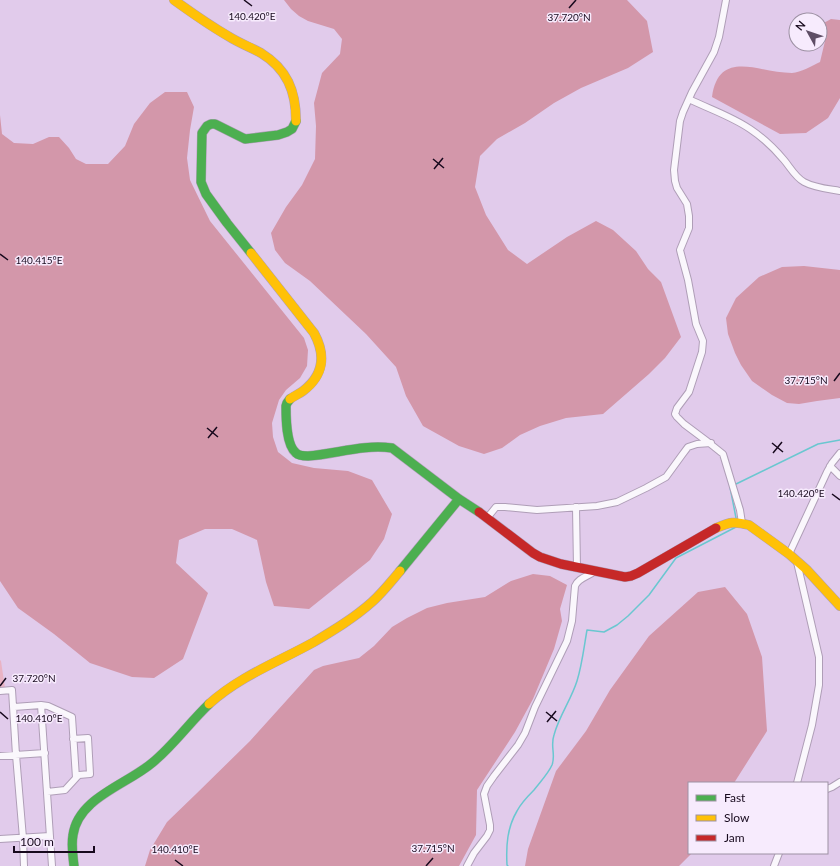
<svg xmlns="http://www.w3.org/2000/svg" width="840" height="866" viewBox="0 0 840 866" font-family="Lato,sans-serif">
  <rect width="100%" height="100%" fill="#e1cbeb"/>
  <!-- green -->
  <path fill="#e9b3c4" d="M0,660L1,661L5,688L0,689Z"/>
  <!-- forest -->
  <path fill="#d397aa" d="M284,0H627L647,21L653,52L628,68L581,88L554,103L525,123L497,139L480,156L475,187L486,215L508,250L527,264L567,237L596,221L613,230L636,251L648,269L661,282L681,337L665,358L649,374L603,414L566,418L540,426L520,435L502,448L484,454L459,446L423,426L406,396L396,367L366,334L310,281L285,263L275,250L271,233L286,207L302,185L315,159L316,126L314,103L322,73L340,54L342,39L334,29L308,21L299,16L291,9Z
    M831,19L840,20V98L828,118L806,133L780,134L712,97C719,48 759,73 792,73C801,72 812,66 820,62L825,41L820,25Z
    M165,92H187L194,107L190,130L187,158L190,180L210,221L304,338L308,350L307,366L300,378L286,390L279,400L272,423L273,437L278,452L292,463L314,468L348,471L372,480L392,514L384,539L370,560L309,609L274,606L266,582L257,540L232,529H205L179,540L176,563L208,593L183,659L154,678L132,677L90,663L54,634L18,608L0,581V115L2,134L14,143L33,144L49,137H59L69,148L76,159L86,164H108L125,146L134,124L150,103Z
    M804,266L840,270V398L817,401L799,404L787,403L772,395L752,381L741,365L735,353L728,334L726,318L736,298L759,277L782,267Z
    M533,574L550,576L567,585L560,609L562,621L554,649L533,699L515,732L477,790L476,835L459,866H145L150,850L167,822L196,794L250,741L314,670L323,666L359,658L374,646L392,627L407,618L427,608L447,603L485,597L511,581Z
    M725,587L747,614L762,657L767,731L734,783H689V853H692L679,866H525L528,849L556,771L586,731L610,690L649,636L698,592Z"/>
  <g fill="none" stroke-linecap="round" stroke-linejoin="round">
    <!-- stream -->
    <path stroke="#6ac7d0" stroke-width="1.5" d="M734,485L818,444L840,440
      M731,487H730L736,518
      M508,866L507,865C506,846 507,828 517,811C521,803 528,796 534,790C540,782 548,774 552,765C556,755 550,746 554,735C559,716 571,700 577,681C582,665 584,647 587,630L604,632L617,625L628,616L649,595L676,558L736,527V526"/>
    <defs>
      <path id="street" d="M726,0L719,37L714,52L692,92L683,112L680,121L674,170L675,181L677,188L687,204L689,216V228L680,250L681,254L688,280L696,324L703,341L702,352L689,392L677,408L675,414L677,417L684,424L708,442L723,454L740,510L742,523
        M689,99C709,109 731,116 750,129C762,137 774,148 784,160C790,167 795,177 804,182C815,188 829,189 840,191
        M830,466L840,476
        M576,507L577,568
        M487,518L496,507H505L537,510L597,506L617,502L646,488L666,477L682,455L688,447L697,444L711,443
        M789,554L827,472L832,463L840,453
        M797,562L819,657V685L812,725L797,783
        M0,691L12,690L16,755L23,838L24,866
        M41,705L52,866
        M14,707L41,705L48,706L72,717L76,778L65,790L47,792
        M73,739L88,738L90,774L79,775L76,778
        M0,756L45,753
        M827,789L832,787L840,782
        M0,839L50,836
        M467,866L474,853L487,836L490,830V825L484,794L487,786L494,776L518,745L525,733L535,707L567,641L572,621L575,586C579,577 588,577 595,571
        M774,866L779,853"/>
      <path id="fast" d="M251,253L227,223L206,194L201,182L202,133L207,126L211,124H215L245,139L278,135L287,132L292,129L296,121
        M290,399L287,403L286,406C286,418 286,445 296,453C299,456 304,456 308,456C336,454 363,444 392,448L459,499L479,512
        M400,571L459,499
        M74,866C73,856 71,846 73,835C78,798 126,785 152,763C173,746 189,723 209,704"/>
      <path id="slow" d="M174,0C192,13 209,25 228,36C239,43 250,47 261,53C287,69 296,91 296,121
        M251,253L314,333C326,355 324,375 303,391C299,394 294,396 290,399
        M716,528C730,522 734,521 749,525L789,554L806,569L840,606
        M209,704C240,676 278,662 314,642C334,630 354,618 372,602C382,593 391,582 400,571"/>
      <path id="jam" d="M479,512L533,553L540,557L561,564L625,577L631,576L638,573L716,528"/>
    </defs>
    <!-- street casing -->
    <use href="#street" stroke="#af9eb7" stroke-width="8"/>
    <!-- fast casing -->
    <use href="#fast" stroke="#af9eb7" stroke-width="10"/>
    <!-- slow casing -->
    <use href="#slow" stroke="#af9eb7" stroke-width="10"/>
    <!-- jam casing -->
    <use href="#jam" stroke="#af9eb7" stroke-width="10"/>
    <!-- street -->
    <use href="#street" stroke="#faf7fc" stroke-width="6"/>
    <!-- fast -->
    <use href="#fast" stroke="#4caf50" stroke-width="9"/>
    <!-- slow -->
    <use href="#slow" stroke="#ffc107" stroke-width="9"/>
    <!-- jam -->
    <use href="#jam" stroke="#c62828" stroke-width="9"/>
  </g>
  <!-- ticks -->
  <path fill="none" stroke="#17091d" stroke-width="1.5" d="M244,0L252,6M569,8L576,0M433,159L444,168M434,169L443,158M0,254L8,260M834,381L840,373M207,428L218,437M208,438L217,427M772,443L783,452M773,453L782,442M832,494L840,500M0,686L6,678M0,712L8,719M546,712L557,721M547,722L556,711M175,860L183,866M426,866L433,858"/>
  <g font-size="10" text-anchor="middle" fill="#17091d" stroke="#f7ebfd" stroke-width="3" stroke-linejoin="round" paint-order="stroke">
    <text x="252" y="20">140.420°E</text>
    <text x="569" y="21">37.720°N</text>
    <text x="39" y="264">140.415°E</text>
    <text x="806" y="384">37.715°N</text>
    <text x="801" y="497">140.420°E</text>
    <text x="34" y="682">37.720°N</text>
    <text x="39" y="722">140.410°E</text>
    <text x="433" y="852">37.715°N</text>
    <text x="175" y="853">140.410°E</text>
  </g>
  <!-- legend -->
  <rect x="688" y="782" width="140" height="72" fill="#f7ebfd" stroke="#9d91a3"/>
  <rect x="696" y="795" width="20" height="6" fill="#4caf50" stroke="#9d91a3"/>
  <text x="724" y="802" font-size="12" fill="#17091d">Fast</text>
  <rect x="696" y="815" width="20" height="6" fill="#ffc107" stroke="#9d91a3"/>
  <text x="724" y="822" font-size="12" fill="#17091d">Slow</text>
  <rect x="696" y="835" width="20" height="6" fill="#c62828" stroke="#9d91a3"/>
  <text x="724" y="842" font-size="12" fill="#17091d">Jam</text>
  <!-- north arrow -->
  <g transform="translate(808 32) rotate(310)"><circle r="19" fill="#f7ebfd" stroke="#9d91a3"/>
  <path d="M0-3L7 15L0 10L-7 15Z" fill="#5e4d65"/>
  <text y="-6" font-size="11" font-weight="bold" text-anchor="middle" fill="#17091d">N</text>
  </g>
  <!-- scale -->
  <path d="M14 846v6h80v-6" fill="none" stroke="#17091d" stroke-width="2"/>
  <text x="20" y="846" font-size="12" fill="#17091d" stroke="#f7ebfd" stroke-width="3" paint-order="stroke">100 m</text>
</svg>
